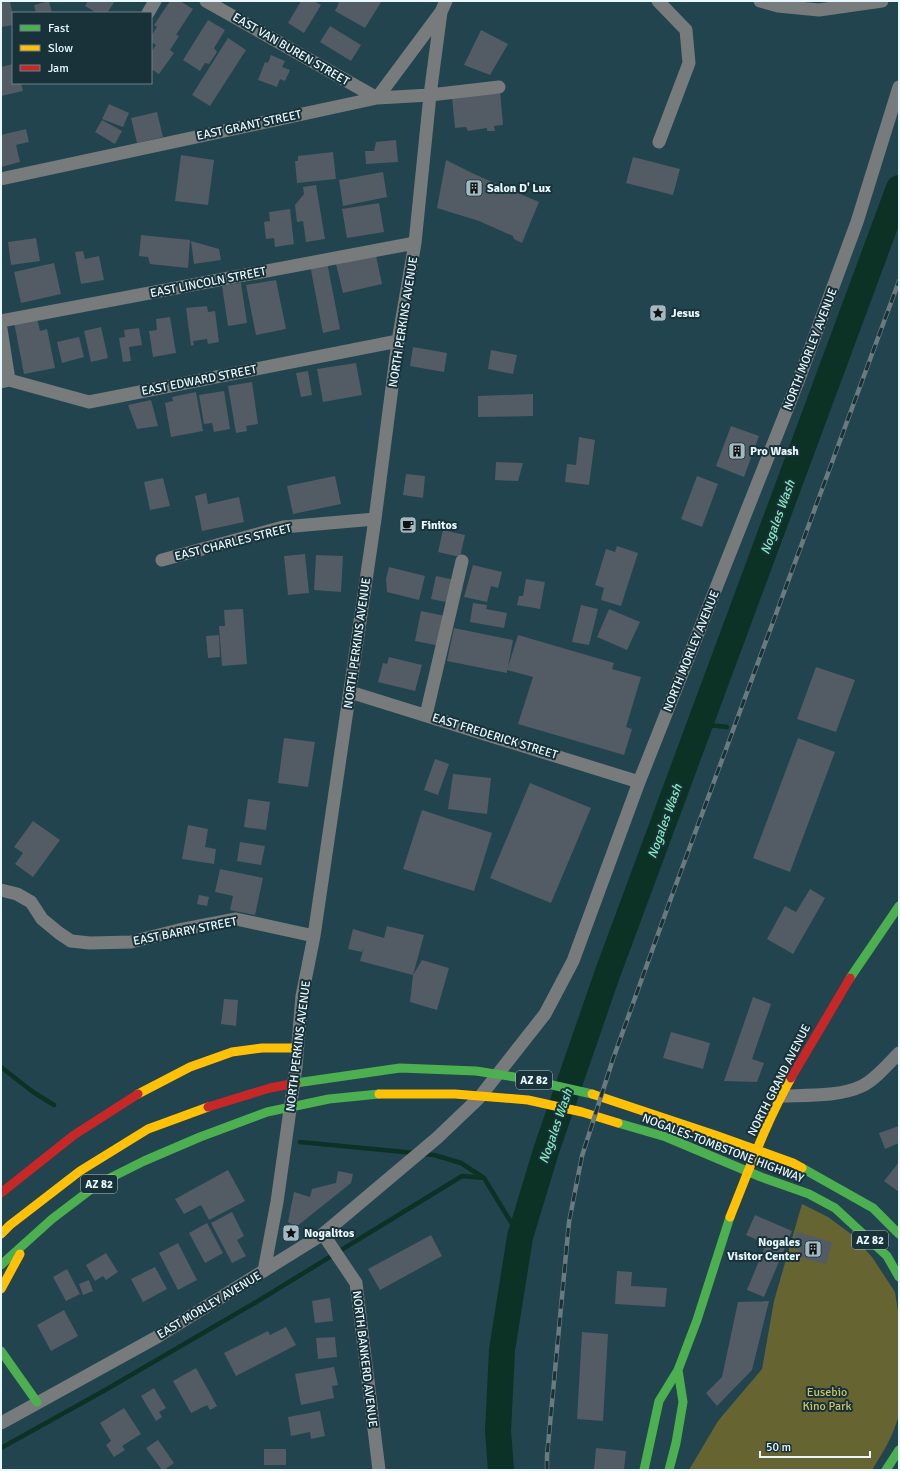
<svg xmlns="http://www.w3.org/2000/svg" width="900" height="1471" viewBox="0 0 900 1471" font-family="Signika,sans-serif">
  <rect width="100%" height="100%" fill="#22444e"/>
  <!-- green -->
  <path fill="#666531" d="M802,1204L828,1217L851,1234L872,1257L895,1292L899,1318V1414C894,1435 883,1452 872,1470H689L718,1421L762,1369L774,1301Z"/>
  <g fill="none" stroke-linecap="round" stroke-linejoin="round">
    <!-- stream -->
    <path stroke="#0b3225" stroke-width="4.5" d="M700,724L727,727
      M1,1067L33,1092L54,1105
      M300,1142L415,1153
      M423,1154L434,1155L461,1163L484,1178L520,1237
      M1,1448L107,1389L258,1301L462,1176L484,1178"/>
    <!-- river -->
    <path stroke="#0b3225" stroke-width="26" d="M501,1470L498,1431L502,1350L520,1237L546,1151L608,972L899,188"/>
  </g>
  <!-- building -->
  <path fill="#535b64" d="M1,1H10L13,17V25L1,27Z
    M49,1L52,13H36L34,5Z
    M88,1H115L107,13H97L85,6Z
    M170,1H180L193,9L176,35L179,36L170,50L174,53L159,74L151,69V52L156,45L151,42V36L157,27L154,25Z
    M301,1H314L321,5L304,33L288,23Z
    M335,1H378L381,2L365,28L335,11L339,3Z
    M208,20L225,30L214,48L217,52L209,64L205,63L200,71L183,60Z
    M330,26L361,45L351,61L320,42Z
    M481,30L508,44L490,75L464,65Z
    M228,38L246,50L210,106L192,95Z
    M271,55L285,61L282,67L290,70L285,81L280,79L277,87L258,80L265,62L268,63Z
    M13,64V83H21L23,91L1,96V67Z
    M500,91L503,125L494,126L495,131H487V128L468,131L466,127L455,128L452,97Z
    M109,104L129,113L123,127L102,119Z
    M157,112L163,137L137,143L131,118Z
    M102,120L122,131L115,144L95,132Z
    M26,129L29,142L16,145L20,162L1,167V135Z
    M396,140L398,162L366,164L365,151H374L376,142Z
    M333,152L336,179L297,183L295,161H298V156Z
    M181,155L214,160L208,205L175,201Z
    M633,157L680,169L673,195L626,183Z
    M446,160L474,174L539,202L522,243L514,239L513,236L479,221L437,208Z
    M383,172L387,197L343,206L339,180Z
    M316,185L325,239L306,242L303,221L297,222L295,205L304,194L303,187Z
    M379,203L384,232L347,238L342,209Z
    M290,209L294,244L275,247L274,238L266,239L264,222L270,221L269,212Z
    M141,235L190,240L188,268L150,264L148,257L139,256Z
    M36,238L40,261L11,265L8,242Z
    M191,241L219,249L221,260L194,264Z
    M83,251L85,259L99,256L104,280L81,284L75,252Z
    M375,251L382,284L343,293L335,260Z
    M327,262L340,329L323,333L310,265Z
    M54,263L61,294L21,303L14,272Z
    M276,280L286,329L256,335L246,285Z
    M241,283L247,323L228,326L222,286Z
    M207,306L208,312L215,311L219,342L208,344L207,339L193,341L194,345L191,346L186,308Z
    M170,317L176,353L153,357L149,331L157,330L156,319Z
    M37,318L40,331L47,329L55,368L24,374L14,322Z
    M101,327L108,358L91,362L84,331Z
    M139,328L142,345L129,347L131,361L123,362L119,338L125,337L124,330Z
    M79,337L84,357L62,363L57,342Z
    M413,347L447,353L444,372L410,366Z
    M491,350L517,355L513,374L488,369Z
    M356,363L362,395L323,402L317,369Z
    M308,371L312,395L301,397L296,373Z
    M252,382L258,424L246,426L247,431L236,433L228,386Z
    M224,391L230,429L214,432L212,423L204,424L199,395Z
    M196,392L203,431L171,437L165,403L173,401L172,397Z
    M533,394V416L478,417V396Z
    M151,400L158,426L137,429L128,405Z
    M731,426L759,436L744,477L716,466Z
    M579,437L595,440L589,485L565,482L567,464L576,465Z
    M496,462L523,463L518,481L495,480Z
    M406,474L425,476L423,498L403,495Z
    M335,476L341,504L293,514L287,486Z
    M697,476L718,484L702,527L681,519Z
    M163,478L170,506L150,510L144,482Z
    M206,493L208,504L239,497L244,522L202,531L195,496Z
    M443,530L465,535L460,557L438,552Z
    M617,546L638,553L621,606L601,600L604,588L595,585L606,549L615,552Z
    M305,554L309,593L288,595L284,556Z
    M316,555L343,556L341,592L314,590Z
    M473,565L502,572L498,588L491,586L487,602L464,597Z
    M389,567L425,576L419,600L387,592L386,579Z
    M436,576L455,580L451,603L431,599Z
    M526,579L545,582L540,609L517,605L519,596H523Z
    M473,603L487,605L486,609L507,613L504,628L470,622Z
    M581,605L598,609L589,645L572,642Z
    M243,609L247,664L222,666L219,626H225L224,610Z
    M609,609L640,622L627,650L597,637Z
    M421,611L445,616L440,646L415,641Z
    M454,628L513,640L508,667L518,635L614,663L612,669L641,677L626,727L632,729L624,755L518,724L533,677L507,670V673L447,661Z
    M219,635L220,657L208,658L206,636Z
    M389,657L422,665L415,691L378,682L383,663L387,664Z
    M816,667L855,680L836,732L797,719Z
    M284,738L315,742L308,787L278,783Z
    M798,738L835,752L790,872L753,858Z
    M435,759L449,764L438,795L424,790Z
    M453,774L491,778L487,814L448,809Z
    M530,783L591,808L551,903L490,878Z
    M248,799L270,802L266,830L244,827Z
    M422,810L492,833L474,891L403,869Z
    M33,821L60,840L33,877L15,864L23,853L14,847Z
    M188,825L208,829L205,847L216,849L214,864L182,859Z
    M240,842L265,846L261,865L237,861Z
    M220,869L263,878L255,915L230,910L233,896L215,892Z
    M810,889L825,898L793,954L767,939L785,906L796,912Z
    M199,895L209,897L207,906L197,904Z
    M387,926L424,935L413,975L360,961L364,947L362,952L348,949L353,929L384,938Z
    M422,960L449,968L437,1010L410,1002L413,975Z
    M753,997L771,1004L752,1059L764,1063L757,1082L724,1081Z
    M224,999L238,1000L236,1026L221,1024Z
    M671,1032L710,1043L703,1069L663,1058Z
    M899,1126V1143L885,1149L879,1133Z
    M899,1162V1192L884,1181Z
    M228,1170L245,1201L209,1220L201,1205L184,1214L175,1199Z
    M338,1171L353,1174L351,1183L296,1227L288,1222L294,1192L310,1197L312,1189L336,1183Z
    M232,1212L244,1236L237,1240L246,1256L232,1263L211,1223Z
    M755,1215L792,1231L764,1297L747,1290L766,1244L746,1235Z
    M207,1223L223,1253L205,1263L189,1233Z
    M796,1232L832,1242L826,1264L799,1257L801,1251L792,1248Z
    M431,1235L442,1256L380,1290L368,1269Z
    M178,1243L197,1280L178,1290L159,1253Z
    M106,1253L118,1272L106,1280L103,1276L95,1281L86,1265Z
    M155,1267L167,1289L143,1302L131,1279Z
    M67,1269L80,1294L66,1301L53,1277Z
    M617,1271L632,1272L631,1286L667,1288L665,1307L615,1304Z
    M89,1280L93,1291L83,1295L79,1284Z
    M330,1298L333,1321L315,1323L312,1301Z
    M769,1301L752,1370L717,1406L706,1393L722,1377L738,1302Z
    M64,1310L78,1336L51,1351L37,1325Z
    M286,1327L296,1345L236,1376L224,1353L268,1331L270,1335Z
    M582,1332L608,1334L603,1421L577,1419Z
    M335,1337L337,1357L318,1359L316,1338Z
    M334,1367L338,1385L332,1386L334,1398L301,1405L295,1374Z
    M196,1368L217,1406L210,1410L207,1405L191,1413L173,1381Z
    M154,1388L166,1408L159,1412L162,1417L156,1421L141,1396Z
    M124,1408L141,1434L122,1446L125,1450L114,1457L106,1445L111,1441L100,1423Z
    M320,1411L325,1436L311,1439L310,1432L291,1436L288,1417Z
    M158,1440L174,1463L164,1470H162L146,1448Z
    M596,1448L626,1451L624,1470L594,1469Z
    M264,1449H286V1465H264Z"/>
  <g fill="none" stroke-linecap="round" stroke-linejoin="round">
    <!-- street -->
    <path stroke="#777b7c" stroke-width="13" d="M206,1L377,98
      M658,1L686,30L689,63L659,142
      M760,1L778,6L819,10L882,1
      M148,13L155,1
      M377,98L441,12L446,1
      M1,179L377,98L430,95L499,87
      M1,321L415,243
      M1,329L9,380
      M1,382L9,380L89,402L398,341
      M162,560L283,527L375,519
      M350,692L639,782
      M426,715L462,561
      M1,890L17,894L31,902L42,919L59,933L71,941L90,943L131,942L179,930L236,919L314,936
      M781,1096C806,1095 839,1097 862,1086C876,1079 888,1064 899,1053
      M323,1234L356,1283L379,1470
      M264,1271L277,1202L296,1067L302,996L314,936L375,519L398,341L415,243L430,95L441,12
      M1,1423L157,1337L323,1234L437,1138L479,1098L545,1014L573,961L639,782L799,379L857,222L899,87"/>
    <!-- fast -->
    <path stroke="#4caf50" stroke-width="9" d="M850,978L899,906
      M296,1083L400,1068L476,1071L521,1078L592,1094
      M618,1123L666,1137L761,1177L809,1194L835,1208L887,1256L899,1277
      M802,1168L873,1208L899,1234
      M1,1265L52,1219L98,1184L144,1161L200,1137L267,1112L329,1099L379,1094
      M1,1351L37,1402
      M644,1470L659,1401L678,1370L697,1320L730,1217
      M669,1470L676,1443L683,1402L678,1370
      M886,1470L899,1450"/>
    <!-- slow -->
    <path stroke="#ffc107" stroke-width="9" d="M138,1094L190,1067L232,1052L262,1048H298
      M379,1094H455L528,1100L582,1112L618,1123
      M592,1094L715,1135L793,1163L802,1168
      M730,1217C749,1170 766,1122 791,1078
      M1,1234L10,1225L80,1171L148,1129L208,1107
      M1,1289L20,1254"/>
    <!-- jam -->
    <path stroke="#c62828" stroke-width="9" d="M791,1078L850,978
      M208,1107L270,1088L296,1083
      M1,1193L74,1135L138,1094"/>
    <defs>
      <path id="rail" d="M547,1470V1456L569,1222L582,1156L613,1059L671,898L899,281"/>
    </defs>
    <!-- rail casing -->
    <use href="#rail" stroke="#6a7a7e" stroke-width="4.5"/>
    <!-- rail -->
    <use href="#rail" stroke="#193139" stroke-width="3" stroke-dasharray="9" stroke-linecap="butt"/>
  </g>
  <!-- icons -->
  <defs>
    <symbol id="building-square" viewBox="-11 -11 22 22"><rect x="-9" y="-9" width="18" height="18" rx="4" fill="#a2b9c1" stroke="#193139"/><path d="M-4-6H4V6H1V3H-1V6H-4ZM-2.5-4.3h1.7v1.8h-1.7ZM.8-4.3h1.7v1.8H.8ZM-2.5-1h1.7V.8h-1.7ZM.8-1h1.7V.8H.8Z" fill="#111"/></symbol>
    <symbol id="sight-square" viewBox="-11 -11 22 22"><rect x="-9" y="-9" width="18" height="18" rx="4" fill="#a2b9c1" stroke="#193139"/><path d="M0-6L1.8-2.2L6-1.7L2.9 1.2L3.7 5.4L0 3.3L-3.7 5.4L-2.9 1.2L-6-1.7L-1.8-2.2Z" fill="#111"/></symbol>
    <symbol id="cafe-square" viewBox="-11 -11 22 22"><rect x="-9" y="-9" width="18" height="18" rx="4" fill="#a2b9c1" stroke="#193139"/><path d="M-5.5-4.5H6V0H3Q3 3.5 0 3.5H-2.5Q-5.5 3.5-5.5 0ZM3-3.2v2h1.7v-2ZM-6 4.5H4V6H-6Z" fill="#111"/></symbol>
  </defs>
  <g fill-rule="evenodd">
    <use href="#building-square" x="464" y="178" width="20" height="20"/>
    <use href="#sight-square" x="648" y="303" width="20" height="20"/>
    <use href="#building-square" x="727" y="441" width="20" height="20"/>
    <use href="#cafe-square" x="398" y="515" width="20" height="20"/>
    <use href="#sight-square" x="281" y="1223" width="20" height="20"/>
    <use href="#building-square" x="803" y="1239" width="20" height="20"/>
  </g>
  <g text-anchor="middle" stroke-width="4" stroke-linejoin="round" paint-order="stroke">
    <!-- shield labels -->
    <g fill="#193139" stroke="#a9bcc4" stroke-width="1">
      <rect x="516" y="1071" width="36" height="18" rx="3"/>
      <rect x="81" y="1175" width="36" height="18" rx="3"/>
      <rect x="852" y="1231" width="36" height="18" rx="3"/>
    </g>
    <g font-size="11" font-weight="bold" fill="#e7f8ff">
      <text x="534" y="1084">AZ 82</text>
      <text x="99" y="1188">AZ 82</text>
      <text x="870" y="1244">AZ 82</text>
    </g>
    <!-- street labels -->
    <g font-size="12" fill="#e7f8ff" stroke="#193139">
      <text transform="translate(291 49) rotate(30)" y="4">EAST VAN BUREN STREET</text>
      <text transform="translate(249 125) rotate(-12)" y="4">EAST GRANT STREET</text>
      <text transform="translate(208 282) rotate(-11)" y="4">EAST LINCOLN STREET</text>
      <text transform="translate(403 322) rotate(-81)" y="4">NORTH PERKINS AVENUE</text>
      <text transform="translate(810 349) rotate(-69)" y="4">NORTH MORLEY AVENUE</text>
      <text transform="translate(199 380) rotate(-11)" y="4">EAST EDWARD STREET</text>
      <text transform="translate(233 542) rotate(-14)" y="4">EAST CHARLES STREET</text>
      <text transform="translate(357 643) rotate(-82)" y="4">NORTH PERKINS AVENUE</text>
      <text transform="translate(691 651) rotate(-68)" y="4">NORTH MORLEY AVENUE</text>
      <text transform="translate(495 736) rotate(17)" y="4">EAST FREDERICK STREET</text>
      <text transform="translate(185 931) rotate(-11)" y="4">EAST BARRY STREET</text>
      <text transform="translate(298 1046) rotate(-83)" y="4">NORTH PERKINS AVENUE</text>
      <text transform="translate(779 1080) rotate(-63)" y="4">NORTH GRAND AVENUE</text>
      <text transform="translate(723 1148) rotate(21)" y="4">NOGALES-TOMBSTONE HIGHWAY</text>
      <text transform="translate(209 1305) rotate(-31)" y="4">EAST MORLEY AVENUE</text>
      <text transform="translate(365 1359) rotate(83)" y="4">NORTH BANKERD AVENUE</text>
    </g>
    <!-- poi labels -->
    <g font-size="12" font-weight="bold" fill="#e7f8ff" stroke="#193139" text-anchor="start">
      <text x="487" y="192">Salon D' Lux</text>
      <text x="671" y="317">Jesus</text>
      <text x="750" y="455">Pro Wash</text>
      <text x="421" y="529">Finitos</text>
      <text x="304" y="1237">Nogalitos</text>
      <text x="800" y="1246" text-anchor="end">Nogales<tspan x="800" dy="14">Visitor Center</tspan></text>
    </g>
    <!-- park labels -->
    <g font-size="12" fill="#cdc366" stroke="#193139">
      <text x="827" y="1396">Eusebio<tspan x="827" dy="14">Kino Park</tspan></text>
    </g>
    <!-- water labels -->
    <g font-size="13" font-style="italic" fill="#85eabc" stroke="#193139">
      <text transform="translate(777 517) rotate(-70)" y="5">Nogales Wash</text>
      <text transform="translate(664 821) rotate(-70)" y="5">Nogales Wash</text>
      <text transform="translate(555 1126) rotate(-71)" y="5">Nogales Wash</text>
    </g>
  </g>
  <!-- border -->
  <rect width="900" height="1471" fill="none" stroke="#e7f8ff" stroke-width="4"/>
  <!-- legend -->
  <rect x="12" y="12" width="140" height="72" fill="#193139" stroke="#6b8188"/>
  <rect x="20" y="25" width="20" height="6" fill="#4caf50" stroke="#6b8188"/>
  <text x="48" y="32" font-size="12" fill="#e7f8ff">Fast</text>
  <rect x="20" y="45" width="20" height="6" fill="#ffc107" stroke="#6b8188"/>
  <text x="48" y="52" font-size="12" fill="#e7f8ff">Slow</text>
  <rect x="20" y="65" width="20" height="6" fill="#c62828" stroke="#6b8188"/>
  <text x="48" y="72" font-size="12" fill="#e7f8ff">Jam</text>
  <!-- scale -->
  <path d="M760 1451v6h110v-6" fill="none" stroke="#e7f8ff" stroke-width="2"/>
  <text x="766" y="1451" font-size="12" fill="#e7f8ff" stroke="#193139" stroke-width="3" paint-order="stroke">50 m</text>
</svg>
